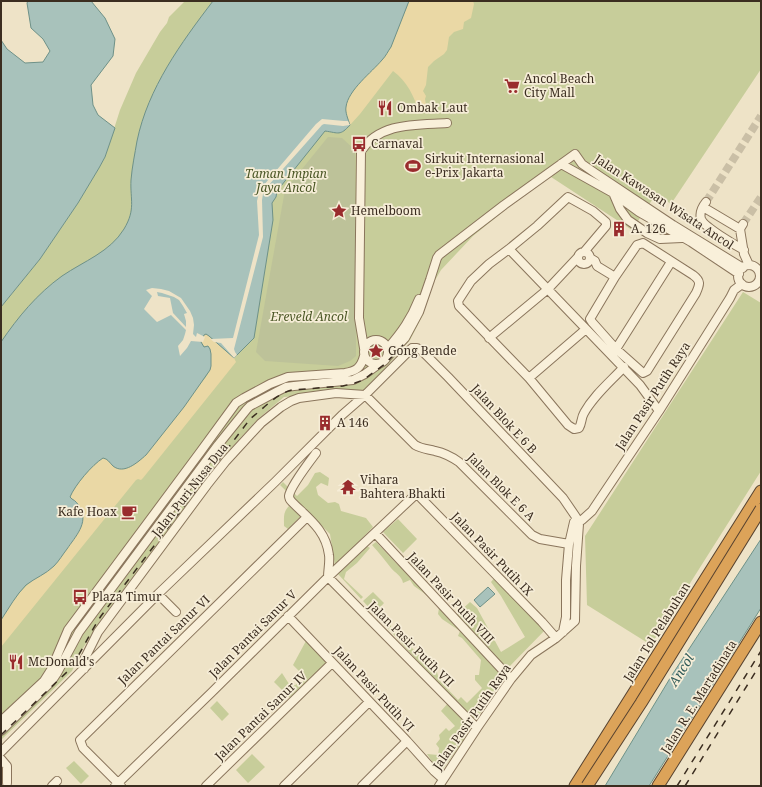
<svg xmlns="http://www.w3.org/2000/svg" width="762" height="787" viewBox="0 0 762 787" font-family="'Noto Serif',serif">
  <rect width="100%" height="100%" fill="#eee3c7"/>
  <!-- green -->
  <path fill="#c7cd9a" d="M185,1H761V69L671,204L656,194L632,230L548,175L473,236L441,270L427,294L423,315L410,340L365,391L284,397L259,418L219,461L97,625L82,650L72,671L1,740V307L40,259L78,203L99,168L105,157L120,110L136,73L160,32L167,23L169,17Z
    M743,292L761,303V471L651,645L587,605L585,536Z
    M320,472L329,478L328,486L321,483L316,487L318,495L328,503L335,502L339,504L341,511L366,518L373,527L335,566L330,534L280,485L283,482L297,496L308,485L315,473Z
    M289,506L301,516L288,529L284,526C284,517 283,512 289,506Z
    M398,519L417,539L403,553L383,532Z
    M376,542L398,565L403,567L505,675L474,723L363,601L373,592L384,603L377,611L391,626V629L408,647L410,646L425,661L428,662L437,672L439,680L458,700L461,697L467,703L482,688L475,680V675H479L481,660L462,638L458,636L460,631L442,619L438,614L439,608L428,596L414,586L410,580L403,583C402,576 395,573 391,568C385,560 379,553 372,545Z
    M367,546L370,548L357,563L346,572L344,579L363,597L361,599L338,574Z
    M495,577L548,627L507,669L456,615L470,602L477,608L501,652L525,637L501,596L491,582Z
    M307,639L328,663L291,699L274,682L282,673L291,687L307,679L293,665Z
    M217,701L229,714L222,721L210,708Z
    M449,702L473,727L440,773L427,754L438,755L439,748L436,744L440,739L439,735L446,728L449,731L455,726L441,711Z
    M252,754L265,767L248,783L236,770Z
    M74,761L89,776L81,784L66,768Z"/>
  <!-- sand -->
  <path fill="#ead8a5" d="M409,1H473L474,4L471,18L464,22L463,29L454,32L449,37L447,50L444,54L434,61L428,67L426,85L423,91L426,96L425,99L427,111L419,112C414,96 407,81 393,71L360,114L350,125C348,119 345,112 346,107C348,90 372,72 382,60C386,56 388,51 391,47Z
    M206,334L209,336L234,358L236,362L143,478L141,480L138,479L136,480L1,647C1,639 0,629 1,621C3,612 23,587 31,582L72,500L70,497C75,485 92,465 103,458H105C115,466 116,471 130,467L206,377L210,370L205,347L201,342L204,335Z"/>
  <!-- cemetery -->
  <path fill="#bdc299" d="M328,137L342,138L355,150L356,356L350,361L338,366L265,361L256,352L285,190Z"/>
  <!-- water -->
  <path fill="#a8c2bb" stroke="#6e9188" d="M28,1H91L105,18L115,39L113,56L91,85L93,105L98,115L115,128L105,157L99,168L78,203L40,259L1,307V40L7,49L25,63L43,62L50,51L43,39L31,28L27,3Z
    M213,1H409L391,47C388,51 386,56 382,60C372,72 348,90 346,107C345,112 348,119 350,125C340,136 339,133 325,131L277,191L276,197L272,203L273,220L254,338L234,358L209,336L206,334L204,335L201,342L204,347L208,346L210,349L211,354V366L210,370L184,407L146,455C138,462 124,475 113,466C109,462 108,459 103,458C92,465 75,485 70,497L72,499C76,501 78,504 80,508C89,523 75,537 67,549C63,554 59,561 54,566C46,574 35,578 26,585C16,595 9,608 1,620V342C18,317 37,294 62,276C84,261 110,252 124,229C136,209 130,200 131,180C132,167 135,153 137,141C148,88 181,43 213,1Z
    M761,539V608L649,786H605L672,675Z
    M488,587L495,594L480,607L474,600Z"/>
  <!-- pier -->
  <path fill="#eee3c7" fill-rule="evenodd" d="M322,119L344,121H348L350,125L343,126L324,124L322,125L267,187L263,194L262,200L263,237L234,349L235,352L237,355L234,358L221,343L214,342L209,338L211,339L233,338L259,235L257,201L259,193L263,186L316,124Z
    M152,288L161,289L169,291L181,298L190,311L193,318L194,325L193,334L196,337L197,333L205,337L203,342L191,341L187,348L180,356L178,346L183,340L185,334L186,330L171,315L157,322L144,309L152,296L146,290ZM157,292L162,293L174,297L179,300L183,306L187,313L184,314L186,321V327L173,313L170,298L158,296Z"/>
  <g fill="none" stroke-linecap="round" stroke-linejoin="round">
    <!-- minor-tunnel -->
    <path stroke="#cabfa6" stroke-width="8" stroke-dasharray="8 4" stroke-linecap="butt" d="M706,202L761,116
      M743,224L761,197"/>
    <defs>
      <path id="minor" d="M561,164L613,193L639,212L691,242L739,274
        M614,195L620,209L628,220L647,233L660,239L682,238
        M706,202C702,207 699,212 701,219C704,227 735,245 744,250
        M703,207L740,229
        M743,224L740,229L744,254L749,265
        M643,243L693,275C701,281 700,284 696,293L647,371L643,373L616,349L592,322L590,319L615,277L637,245Z
        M509,249L640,385L659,411
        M578 258a6 6 0 1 1 12 0a6 6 0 1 1-12 0Z
        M584,252L606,226V222L593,211L568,197L567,198L537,226L509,249L489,264L471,281L458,301L459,306L529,378L568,425L574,429L579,428C582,423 581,418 584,413C594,395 610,382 624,367
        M590,258L595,261L597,266L615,277
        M738 276a11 11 0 1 1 22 0a11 11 0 1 1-22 0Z
        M489,338L548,289L578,257
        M364 352a12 12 0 1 1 24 0a12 12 0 1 1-24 0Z
        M364,348L359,318L361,151C380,122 416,125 447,123
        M388,348C402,332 411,319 419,299
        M616,349L671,262
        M387,357L405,338L419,312L430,280L437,258L439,255L504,205L575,154L582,164L595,173L673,225L743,268
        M529,378L586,329
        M316,453C310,461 290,487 289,496C289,499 290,500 292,502C308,518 326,530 329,555C330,562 328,570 328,577L477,728
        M582,520L592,511L600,499L659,411L730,298L734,290L742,284
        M375,533L511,679
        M158,594L176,612
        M288,616L407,741L434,771L443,779
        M563,632L566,617V580L569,544L574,522
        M84,669V660L98,632L207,485L226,461L261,423L281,407L291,401L299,398L336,393L365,395L415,445C422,449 428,449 435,451C444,453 452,457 459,462L532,535L540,539L569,544
        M1,721L44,681L51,670L68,630L201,451L236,403L244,398L270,384L288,377L345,373C356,371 361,368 364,356
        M1,731L51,682L57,673L79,632L218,445L247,409L250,406L278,391L286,387L294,386L353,380L365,374L379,364
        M1,752L158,594L275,482L342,415L365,395L412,348H417L421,350L448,377L563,498L576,517
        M1,759L7,766V783
        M52,786L57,781
        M115,786L211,693L328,577L414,496H418L420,497L542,622L556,638
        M121,786L83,748L80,740L307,517
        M206,786L332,663
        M284,786L369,702
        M362,786L407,741
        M439,786L477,728L511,679L531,655L556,638L575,621L576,566L579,524"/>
      <path id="highway" d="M575,786L761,491
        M658,786L761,622"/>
    </defs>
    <!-- minor casing -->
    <use href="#minor" stroke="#8a755c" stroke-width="10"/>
    <!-- highway casing -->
    <use href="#highway" stroke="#584330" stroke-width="13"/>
    <!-- minor -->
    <use href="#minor" stroke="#f9f0da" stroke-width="8"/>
    <!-- highway -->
    <use href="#highway" stroke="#dca359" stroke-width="11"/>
    <!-- rail -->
    <path stroke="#3b2d20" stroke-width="1.5" stroke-dasharray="7 7" stroke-linecap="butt" d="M1,735L68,671C81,654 89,634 101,616L250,419C263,409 276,394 292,390L343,386L355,383L363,380L385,364L404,344
      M677,786L761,651
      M685,786L761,663"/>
    <defs>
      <path id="highway-bridge" d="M587,786L641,703L761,509"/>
    </defs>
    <!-- highway-bridge casing -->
    <use href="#highway-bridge" stroke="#584330" stroke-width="13" stroke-linecap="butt"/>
    <!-- highway-bridge -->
    <use href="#highway-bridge" stroke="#dca359" stroke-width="11"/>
  </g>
  <!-- icons -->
  <defs>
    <symbol id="supermarket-bare" viewBox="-9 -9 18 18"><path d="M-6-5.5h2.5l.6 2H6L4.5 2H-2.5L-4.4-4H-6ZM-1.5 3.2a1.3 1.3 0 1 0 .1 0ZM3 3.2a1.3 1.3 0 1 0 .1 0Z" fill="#992c2d" stroke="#f6edd7" stroke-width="2.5" paint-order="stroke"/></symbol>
    <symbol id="restaurant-bare" viewBox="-9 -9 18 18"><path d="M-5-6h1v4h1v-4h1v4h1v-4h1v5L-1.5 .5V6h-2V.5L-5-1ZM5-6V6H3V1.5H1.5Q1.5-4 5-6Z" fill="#992c2d" stroke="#f6edd7" stroke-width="2.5" paint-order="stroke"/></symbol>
    <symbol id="bus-bare" viewBox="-9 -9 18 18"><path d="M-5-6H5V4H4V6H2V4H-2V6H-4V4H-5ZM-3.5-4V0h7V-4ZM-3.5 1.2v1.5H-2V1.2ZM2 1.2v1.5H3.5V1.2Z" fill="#992c2d" stroke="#f6edd7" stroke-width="2.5" paint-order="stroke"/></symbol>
    <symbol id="stadium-bare" viewBox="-9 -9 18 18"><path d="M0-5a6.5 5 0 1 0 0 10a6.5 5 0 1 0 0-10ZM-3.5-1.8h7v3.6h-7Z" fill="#992c2d" stroke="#f6edd7" stroke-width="2.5" paint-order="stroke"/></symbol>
    <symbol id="sight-bare" viewBox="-9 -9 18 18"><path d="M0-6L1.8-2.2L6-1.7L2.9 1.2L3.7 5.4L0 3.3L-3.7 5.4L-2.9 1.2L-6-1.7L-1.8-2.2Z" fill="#992c2d" stroke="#f6edd7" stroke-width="2.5" paint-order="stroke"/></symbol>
    <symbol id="building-bare" viewBox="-9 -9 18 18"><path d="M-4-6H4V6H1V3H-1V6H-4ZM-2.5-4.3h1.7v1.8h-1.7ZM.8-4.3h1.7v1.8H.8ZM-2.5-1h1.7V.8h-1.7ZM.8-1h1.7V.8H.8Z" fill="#992c2d" stroke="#f6edd7" stroke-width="2.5" paint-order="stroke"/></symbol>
    <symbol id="temple-bare" viewBox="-9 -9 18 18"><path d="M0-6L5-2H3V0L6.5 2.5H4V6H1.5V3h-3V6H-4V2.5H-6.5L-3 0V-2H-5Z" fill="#992c2d" stroke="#f6edd7" stroke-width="2.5" paint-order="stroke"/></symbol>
    <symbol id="cafe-bare" viewBox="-9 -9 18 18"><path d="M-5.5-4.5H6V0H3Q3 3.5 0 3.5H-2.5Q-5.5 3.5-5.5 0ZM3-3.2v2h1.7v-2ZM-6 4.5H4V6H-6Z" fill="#992c2d" stroke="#f6edd7" stroke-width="2.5" paint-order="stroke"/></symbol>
  </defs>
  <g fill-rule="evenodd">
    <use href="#supermarket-bare" x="501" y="75" width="22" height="22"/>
    <use href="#restaurant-bare" x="374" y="97" width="22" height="22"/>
    <use href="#bus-bare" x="348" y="133" width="22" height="22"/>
    <use href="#stadium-bare" x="402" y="155" width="22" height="22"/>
    <use href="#sight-bare" x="328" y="200" width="22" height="22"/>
    <use href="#building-bare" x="608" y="218" width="22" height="22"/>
    <use href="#sight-bare" x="365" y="340" width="22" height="22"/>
    <use href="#building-bare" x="314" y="412" width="22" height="22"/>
    <use href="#temple-bare" x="337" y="476" width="22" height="22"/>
    <use href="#cafe-bare" x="118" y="501" width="22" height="22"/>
    <use href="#bus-bare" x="69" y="586" width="22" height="22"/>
    <use href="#restaurant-bare" x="5" y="651" width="22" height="22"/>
  </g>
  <g text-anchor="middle" stroke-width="3.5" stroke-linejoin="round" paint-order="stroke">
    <!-- poi labels -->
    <g font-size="12" fill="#3b2d20" stroke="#f6edd7" text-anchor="start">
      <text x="524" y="83">Ancol Beach<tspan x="524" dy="14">City Mall</tspan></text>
      <text x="397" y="112">Ombak Laut</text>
      <text x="371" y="148">Carnaval</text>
      <text x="425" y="163">Sirkuit Internasional<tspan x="425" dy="14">e-Prix Jakarta</tspan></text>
      <text x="351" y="215">Hemelboom</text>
      <text x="631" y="233">A. 126</text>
      <text x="388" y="355">Gong Bende</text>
      <text x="337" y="427">A 146</text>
      <text x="360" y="484">Vihara<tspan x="360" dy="14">Bahtera Bhakti</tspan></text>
      <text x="117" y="516" text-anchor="end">Kafe Hoax</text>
      <text x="92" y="601">Plaza Timur</text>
      <text x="28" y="666">McDonald's</text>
    </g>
    <!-- park labels -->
    <g font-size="12" font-style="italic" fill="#4b5726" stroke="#f6edd7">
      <text x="286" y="178">Taman Impian<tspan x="286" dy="14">Jaya Ancol</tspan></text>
      <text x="309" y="321">Ereveld Ancol</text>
    </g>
    <!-- street labels -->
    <g font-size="12" fill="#3b2d20" stroke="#f6edd7">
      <text transform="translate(664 202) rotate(33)" y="4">Jalan Kawasan Wisata Ancol</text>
      <text transform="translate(653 396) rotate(-57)" y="4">Jalan Pasir Putih Raya</text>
      <text transform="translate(504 419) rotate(47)" y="4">Jalan Blok E 6 B</text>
      <text transform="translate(501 487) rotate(45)" y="4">Jalan Blok E 6 A</text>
      <text transform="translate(190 490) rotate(-52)" y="4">Jalan Puri Nusa Dua</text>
      <text transform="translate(492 554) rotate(46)" y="4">Jalan Pasir Putih IX</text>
      <text transform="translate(451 598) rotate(47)" y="4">Jalan Pasir Putih VIII</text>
      <text transform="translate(657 632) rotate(-58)" y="4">Jalan Tol Pelabuhan</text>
      <text transform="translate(253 634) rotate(-45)" y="4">Jalan Pantai Sanur V</text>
      <text transform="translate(164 640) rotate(-44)" y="4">Jalan Pantai Sanur VI</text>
      <text transform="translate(411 644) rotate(45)" y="4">Jalan Pasir Putih VII</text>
      <text transform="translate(374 689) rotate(47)" y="4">Jalan Pasir Putih VI</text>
      <text transform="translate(699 697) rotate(-58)" y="4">Jalan R. E. Martadinata</text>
      <text transform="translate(261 716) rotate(-44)" y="4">Jalan Pantai Sanur IV</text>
      <text transform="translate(472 717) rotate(-55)" y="4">Jalan Pasir Putih Raya</text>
    </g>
    <!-- water labels -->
    <g font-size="13" font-style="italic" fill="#2f5a58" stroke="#f6edd7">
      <text transform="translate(681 670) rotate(-58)" y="5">Ancol</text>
    </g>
  </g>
  <!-- border -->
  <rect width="762" height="787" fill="none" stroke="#3b2d20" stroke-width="4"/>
</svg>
